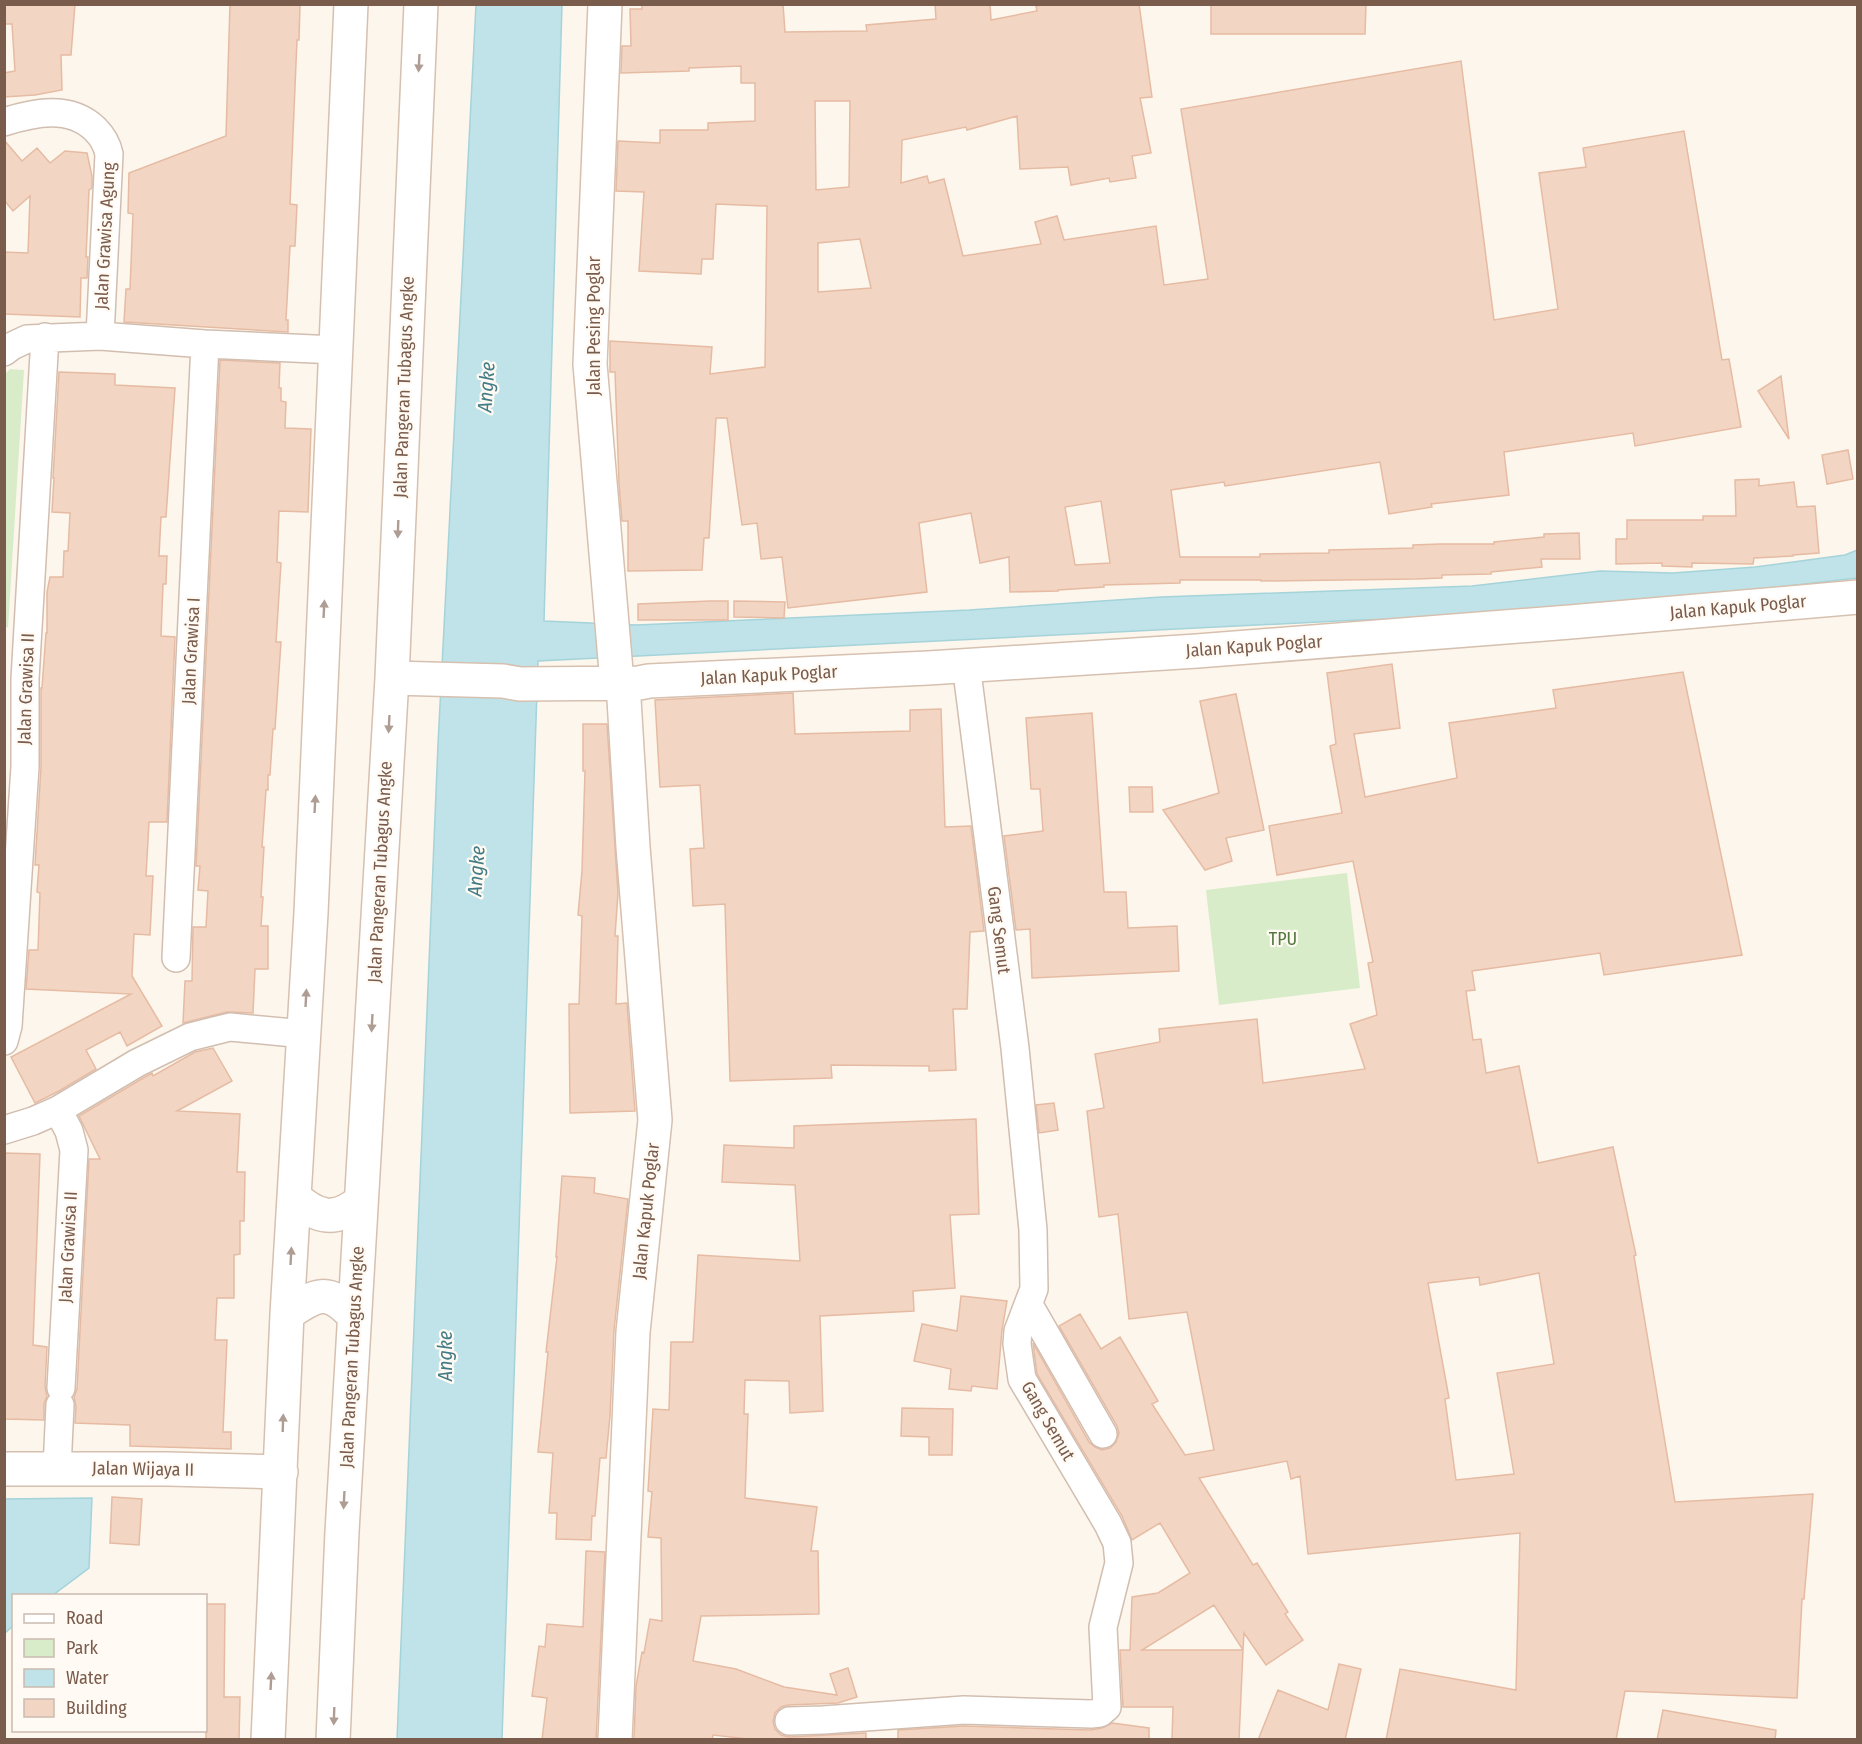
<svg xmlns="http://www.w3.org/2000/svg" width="1862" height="1744" viewBox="0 0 1862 1744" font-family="'Fira Sans Condensed',sans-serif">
  <rect width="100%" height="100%" fill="#fdf6ec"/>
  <!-- green -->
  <path fill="#d8ecc9" d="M10,369L24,370L8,628L4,625V375Z
    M1347,873L1360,988L1219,1005L1206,890Z"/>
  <!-- water -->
  <path fill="#bfe3e8" stroke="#a5d3da" stroke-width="1.5" d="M476,5H562L544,621L637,625L969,610L1161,597L1472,586L1600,571L1673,573L1755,567L1845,555L1857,550V578L1608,606L1465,618L1358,620L538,661L502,1739L397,1740L438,744Z
    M92,1498L89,1568L53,1595L14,1596L13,1626L5,1633V1499Z"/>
  <!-- building -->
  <path fill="#f3d5c3" stroke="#e6bba3" stroke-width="1.5" fill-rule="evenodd" d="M4,4H75L71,55H61L62,90L35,95L4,97V73L15,71L12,24H4Z
    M230,4H300L299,40H297L290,204L297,205L295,246H290L286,320H288V332L124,322L126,289H130L133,214L128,213L129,173L226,136Z
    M642,4H783L785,32L867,31L866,25L936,19L935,4H990L991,20L1037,11L1036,6L1046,4H1139L1152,97L1140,98L1151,153L1132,156L1136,178L1110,182L1109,178L1071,185L1068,167L1020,169L1017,116L967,130L966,127L902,140L901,183L927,176L929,183L944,179L963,256L1041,244L1035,222L1057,216L1064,240L1156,226L1164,285L1208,279L1181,109L1461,61L1494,320L1558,309L1539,173L1586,167L1583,148L1684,131L1722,360L1729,359L1741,427L1635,446L1633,433L1504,452L1509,495L1431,504L1432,507L1389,514L1380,462L1225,486L1224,482L1171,490L1180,557H1260V554L1329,553V550L1413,548V545L1440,544H1494V542L1544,537V534L1579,533L1580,559H1541L1542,567L1491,572V574L1442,575V578L1416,579L1261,581V580H1180V583L1104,585V587L1058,590V591L1010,592L1009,557L980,563L971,513L919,523L927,592L788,608L782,557L761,559L757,523L742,525L727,418H716L709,538H704L702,570L628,571V521H622L619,483L615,372H610V341L712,347L710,374L765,367L767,206L716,204L713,259H702L701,274L639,271L644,192L616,191L618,141L660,143V130H708V123L755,121V83H741V66L689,68V71L621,73L622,46H631L630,9H642ZM815,101H850L849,187L816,190ZM860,239L871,288L818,292V243ZM1101,501L1110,563L1075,565L1065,507Z
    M1211,4H1366L1365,34H1211Z
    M4,140L22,161L37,148L50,163L65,151L87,153L92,176V188L89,190L86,257H88L87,278H81L80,317L4,314V252L28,253L30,196L13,211L4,200Z
    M220,360L280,363L279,388H281V401L286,402L285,428L311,429L308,512L279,511L277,562L281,563L276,642H281L275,729H273L270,775H268V790H266L262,847H264L261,897H263L261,926H268V969H255L253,1013L227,1012L183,1023L185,981H192L193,927H206L208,891L198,890L200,866H196Z
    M59,372L115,374V385L175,388L166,517H161L159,556H167L166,584H163L161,636L175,637L167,822H149L146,876H153L150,935L134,934L132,976L162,1026L127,1046L120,1032L86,1050L96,1069L59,1091L35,1103L11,1057L131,994L26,989L29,950H38L40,893L37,892L39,865H35L41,767V688H42L46,633H47V592L50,577H63L64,551H68L70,513L52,512L54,478H53Z
    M1781,376L1789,439L1758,391Z
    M1848,450L1853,479L1827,484L1822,455Z
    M1759,479V486L1794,482L1797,507L1815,506L1819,553L1793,555V556L1754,558L1753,564L1692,563V567L1662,566V563L1616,564V539H1627V520H1703V516H1736L1735,480Z
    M710,601H728V620H638V604Z
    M734,601L785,602L784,618L734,617Z
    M1392,664L1400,728L1354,734L1365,797L1457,778L1449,723L1556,708L1553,690L1683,672L1742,955L1604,975L1600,953L1472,971L1475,990L1466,991L1473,1040L1481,1039L1486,1073L1519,1066L1538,1163L1613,1147L1636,1255L1634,1256L1675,1502L1813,1494L1804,1599H1802L1797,1698L1625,1691L1616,1740H1386L1400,1669L1516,1690L1520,1533L1308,1554L1300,1476L1291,1479L1287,1461L1199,1478L1253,1565L1257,1563L1288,1612L1285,1614L1303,1640L1266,1665L1244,1633L1243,1650L1214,1605L1142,1650H1243L1239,1740H1172L1173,1707H1123L1120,1650H1130L1132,1597L1158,1593L1190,1573L1160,1523L1132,1540L1122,1516L1037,1374L1033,1343L1089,1442L1095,1447L1102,1450L1110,1448L1116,1442L1119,1433L1117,1426L1059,1326L1080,1314L1101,1349L1120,1337L1158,1401L1152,1404L1185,1455L1214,1450L1187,1312L1129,1319L1118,1214L1099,1217L1087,1111L1104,1108L1095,1054L1160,1042L1159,1029L1257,1019L1263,1083L1365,1069L1350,1024L1377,1015L1368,963L1373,962L1353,861L1277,875L1269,826L1342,813L1330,746L1336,744L1327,673ZM1539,1273L1554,1364L1497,1373L1514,1474L1456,1480L1445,1399L1449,1398L1428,1283L1479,1277L1480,1285Z
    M793,693L795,734L910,731V710L941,709L945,827L971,826L984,931L970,932L967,1009H953L956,1070L929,1071V1066L831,1065L832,1078L730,1081L725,904L693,906L690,849L704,848L700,785L660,787L655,700Z
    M1236,694L1264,830L1226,838L1232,861L1205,870L1163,810L1219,793L1200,701Z
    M1092,713L1104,892H1126L1128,928L1177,926L1179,971L1032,978L1030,929L1016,930L1004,836L1043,831L1040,789H1031L1026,718Z
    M583,724H607L618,893L615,936H618L616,1004L627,1003L635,1111L570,1113L569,1004H579L582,916L578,915L582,871L585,771H583Z
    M1129,787H1152L1153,812H1130Z
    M213,1048L232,1081L177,1111L240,1114L237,1172H245L244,1221H240V1254L234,1255V1298H217L215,1340H227L223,1432H231V1449L130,1446V1425L75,1423L76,1406L74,1397L77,1389L89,1159H100L79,1116L145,1077L152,1073L153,1076L195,1052Z
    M1054,1103L1058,1130L1039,1133L1036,1105Z
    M976,1119L979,1214L950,1215L955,1288L913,1291L914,1311L820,1316L823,1411L790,1413L789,1381L745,1380L744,1414H748L745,1498L817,1507L811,1551H818L819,1614L701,1616L693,1661L736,1669L784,1687L837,1695L830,1674L848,1668L857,1697L838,1703L788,1705L781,1707L775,1713L773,1722L775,1729L781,1735L789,1737L866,1733V1740H757L713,1735L712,1740H634L636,1686L642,1652L644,1653L650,1619L662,1621L661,1538L648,1537L652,1492L648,1491L653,1409L669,1410L671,1342H693L698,1255L800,1261L795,1185L722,1182L724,1145L794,1148V1126Z
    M4,1153L40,1154L33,1345L47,1347L45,1387L47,1396L44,1404V1420L4,1419Z
    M562,1176L595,1178L594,1193L628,1199L614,1330L610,1416L606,1458H600L595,1516H592L591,1540L556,1539L557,1513H549L553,1453L538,1452L548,1352H546L557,1257H556Z
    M961,1296L1007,1301L1002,1330L997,1389L972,1386L971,1391L949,1389L951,1369L914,1361L922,1324L957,1331Z
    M902,1408L953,1409L952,1455H929V1437L901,1436Z
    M112,1497L142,1499L139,1545L110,1543Z
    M586,1551L605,1552L596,1740H542L547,1698L532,1696L539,1646L545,1647L547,1624L583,1627Z
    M206,1604H225L224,1697H240L239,1740H206Z
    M1339,1664L1361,1669L1345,1740H1258L1278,1690L1328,1710Z
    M1663,1710L1776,1730L1775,1740H1657Z
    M1112,1723L1149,1728V1740H898V1730L964,1726L1091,1730L1102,1728Z"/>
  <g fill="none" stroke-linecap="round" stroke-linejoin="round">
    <defs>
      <path id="street" d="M4,122C35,112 70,105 95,129C103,137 107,144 109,154L100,336
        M4,352L12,346L27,339L100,336L205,344L336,350
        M176,958L205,344
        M4,1041L8,1026L25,767V679L45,337
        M58,1110L69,1131L74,1150L61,1388
        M4,1130L33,1121L58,1110L137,1063L190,1037L230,1027L304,1034
        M1029,1305L1103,1434
        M57,1468L60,1405
        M789,1721L823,1720L964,1710L1091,1714L1100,1713L1107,1707L1103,1627L1119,1563L1117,1543L1108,1524L1022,1379L1017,1344L1018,1331L1034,1289L1033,1230L1015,1048L966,664"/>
      <path id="secondary" d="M605,4L590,364L617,683
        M392,678L503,681L520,684L639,683L649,681L928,668L1197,651L1570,622L1858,597
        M294,1197C318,1219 336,1222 361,1201
        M287,1314C316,1294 328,1287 354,1316
        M4,1469H168L281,1472
        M268,1740L287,1314L311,913L351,4
        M333,1740L342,1532L392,678L421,4
        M615,1740L633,1332L655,1120L633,847L623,683"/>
    </defs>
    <!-- street casing -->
    <use href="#street" stroke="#d1beb0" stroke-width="30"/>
    <!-- secondary casing -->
    <use href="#secondary" stroke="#d6c0b0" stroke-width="36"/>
    <!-- street -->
    <use href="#street" stroke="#fff" stroke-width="27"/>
    <!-- secondary -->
    <use href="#secondary" stroke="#fff" stroke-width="33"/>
  </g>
  <!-- one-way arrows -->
  <defs><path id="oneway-solid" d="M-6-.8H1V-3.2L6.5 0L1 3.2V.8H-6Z" transform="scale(1.5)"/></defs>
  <g fill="#af9d94">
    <use href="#oneway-solid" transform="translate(419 63) rotate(93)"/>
    <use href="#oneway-solid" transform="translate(398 529) rotate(92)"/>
    <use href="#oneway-solid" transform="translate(324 609) rotate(-87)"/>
    <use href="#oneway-solid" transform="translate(389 724) rotate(93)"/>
    <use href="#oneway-solid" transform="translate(315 804) rotate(-87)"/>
    <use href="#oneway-solid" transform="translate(306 998) rotate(-87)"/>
    <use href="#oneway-solid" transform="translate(372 1023) rotate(93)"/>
    <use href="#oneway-solid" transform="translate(291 1256) rotate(-87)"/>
    <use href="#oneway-solid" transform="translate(283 1423) rotate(-88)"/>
    <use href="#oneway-solid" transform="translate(344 1500) rotate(93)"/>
    <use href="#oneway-solid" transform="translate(271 1681) rotate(-87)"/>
    <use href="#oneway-solid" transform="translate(334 1716) rotate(92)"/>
  </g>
  <g text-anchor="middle" stroke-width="4.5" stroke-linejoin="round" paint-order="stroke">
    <!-- street labels -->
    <g font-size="18" fill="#7a5c4d" stroke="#fffaf3">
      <text transform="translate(105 236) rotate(-87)" y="6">Jalan Grawisa Agung</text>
      <text transform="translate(594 326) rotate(-90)" y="6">Jalan Pesing Poglar</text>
      <text transform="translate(404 387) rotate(-88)" y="6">Jalan Pangeran Tubagus Angke</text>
      <text transform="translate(1738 607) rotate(-5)" y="6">Jalan Kapuk Poglar</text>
      <text transform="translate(1254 646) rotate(-4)" y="6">Jalan Kapuk Poglar</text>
      <text transform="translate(191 651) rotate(-87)" y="6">Jalan Grawisa I</text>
      <text transform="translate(769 675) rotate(-3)" y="6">Jalan Kapuk Poglar</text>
      <text transform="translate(26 689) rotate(-88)" y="6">Jalan Grawisa II</text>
      <text transform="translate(380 872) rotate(-87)" y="6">Jalan Pangeran Tubagus Angke</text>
      <text transform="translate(999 930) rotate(83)" y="6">Gang Semut</text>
      <text transform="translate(646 1211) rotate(-84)" y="6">Jalan Kapuk Poglar</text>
      <text transform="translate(68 1247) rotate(-87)" y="6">Jalan Grawisa II</text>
      <text transform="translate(352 1357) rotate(-87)" y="6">Jalan Pangeran Tubagus Angke</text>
      <text transform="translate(1048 1421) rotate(60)" y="6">Gang Semut</text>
      <text transform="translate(143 1469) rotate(1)" y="6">Jalan Wijaya II</text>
    </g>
    <!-- park labels -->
    <g font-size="18" fill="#537a41" stroke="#fffaf3">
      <text x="1283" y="945">TPU</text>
    </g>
    <!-- water labels -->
    <g font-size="20" font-style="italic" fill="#437c86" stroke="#fffaf3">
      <text transform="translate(486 387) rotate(-86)" y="7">Angke</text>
      <text transform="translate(476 871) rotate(-86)" y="7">Angke</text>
      <text transform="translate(445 1356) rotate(-90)" y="7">Angke</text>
    </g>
  </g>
  <!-- border -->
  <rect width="1862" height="1744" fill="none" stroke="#7a5c4d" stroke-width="12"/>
  <!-- legend -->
  <rect x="12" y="1594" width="195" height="138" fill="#fffaf3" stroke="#cabbb1" stroke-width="1.5"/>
  <rect x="24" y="1614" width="30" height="9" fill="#ffffff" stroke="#cabbb1" stroke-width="1.5"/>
  <text x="66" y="1624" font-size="18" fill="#7a5c4d">Road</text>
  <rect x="24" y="1639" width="30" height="18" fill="#d8ecc9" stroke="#cabbb1" stroke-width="1.5"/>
  <text x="66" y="1654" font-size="18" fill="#7a5c4d">Park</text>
  <rect x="24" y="1669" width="30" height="18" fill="#bfe3e8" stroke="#cabbb1" stroke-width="1.5"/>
  <text x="66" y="1684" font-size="18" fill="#7a5c4d">Water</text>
  <rect x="24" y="1699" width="30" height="18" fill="#f3d5c3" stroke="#cabbb1" stroke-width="1.5"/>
  <text x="66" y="1714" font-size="18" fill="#7a5c4d">Building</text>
</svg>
